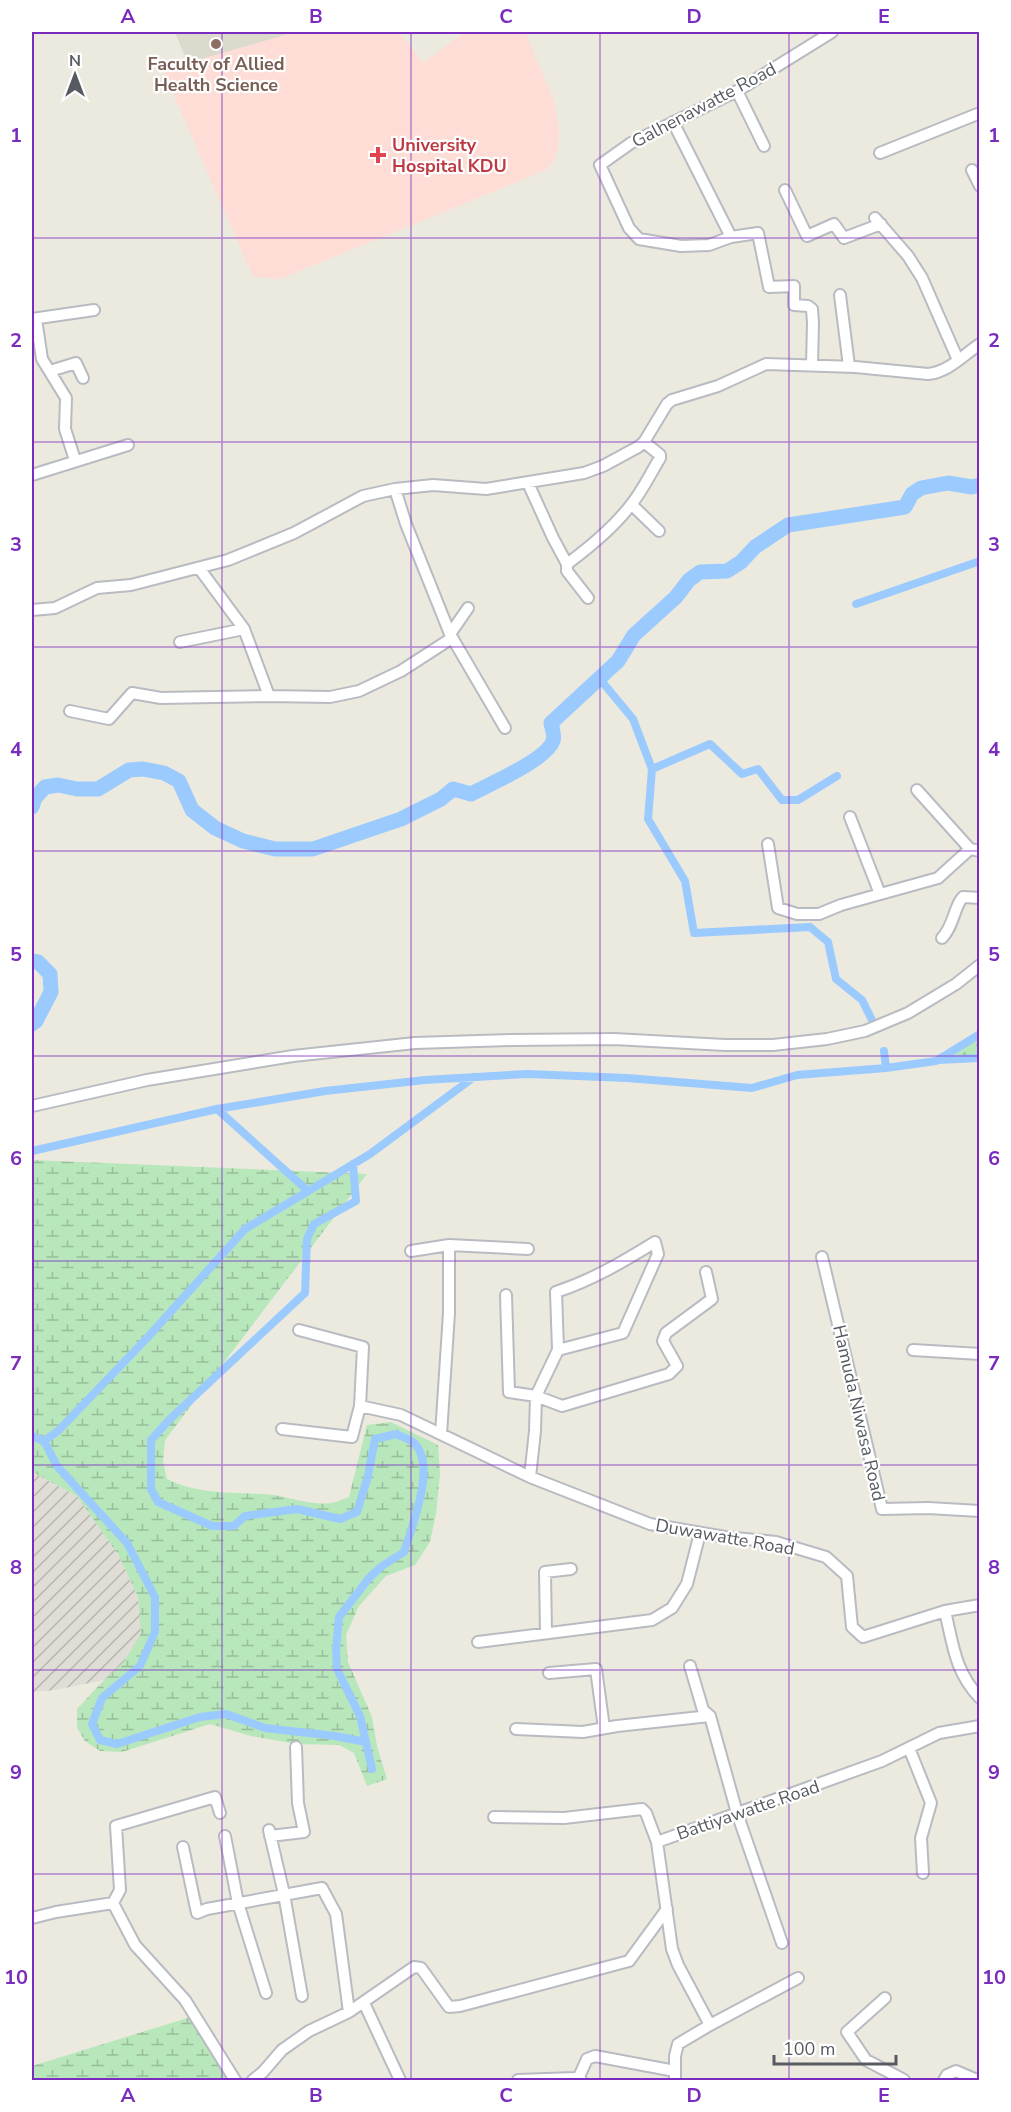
<svg xmlns="http://www.w3.org/2000/svg" width="1011" height="2112" viewBox="0 0 1011 2112" font-family="'Nunito Sans',sans-serif">
  <defs>
    <pattern id="industrial-furrows" width="10" height="10" patternUnits="userSpaceOnUse" patternTransform="scale(1.5)"><rect width="10" height="10" fill="#dfddd6"/><path d="M-1 1l2-2M0 10L10 0M9 11l2-2" fill="none" stroke="#b8b6b1"/></pattern>
    <pattern id="forest-firs" width="22" height="20" patternUnits="userSpaceOnUse" patternTransform="scale(1.5)"><rect width="22" height="20" fill="#b7e7bb"/><path d="M5 1l3.5 6h-7zM16 11l3.5 6h-7z" fill="#98be9b"/></pattern>
    <pattern id="wetland-marsh" width="20" height="14" patternUnits="userSpaceOnUse" patternTransform="scale(1.5)"><rect width="20" height="14" fill="#b7e7bb"/><path d="M1 5h8M5 5V1M11 12h8M15 12V8" fill="none" stroke="#98be9b"/></pattern>
  </defs>
  <rect width="100%" height="100%" fill="#eceade"/>
  <!-- industrial -->
  <path fill="url(#industrial-furrows)" d="M32,1472L77,1496L119,1556L138,1597L142,1633L124,1662L104,1680L55,1690L32,1692Z"/>
  <!-- education -->
  <path fill="#dcdacd" d="M176,32H296L188,63L175,33Z"/>
  <!-- medical -->
  <path fill="#fdddd6" d="M296,32H399L423,63L465,32H525L554,101L559,128L558,149L554,161L547,169L532,176L285,277L278,279L253,277L161,66L188,63Z"/>
  <!-- forest -->
  <path fill="url(#forest-firs)" d="M979,1037V1055L951,1057Z"/>
  <!-- wetland -->
  <path fill="url(#wetland-marsh)" d="M32,1160L367,1174L165,1440L163,1462L167,1479C201,1496 235,1491 272,1495C291,1497 311,1506 331,1503C337,1502 343,1499 349,1497L367,1425L391,1422L438,1445L440,1474L436,1514L430,1542L415,1565L386,1576L359,1606L346,1635L348,1662L372,1717L377,1746L387,1779L367,1786L354,1753L339,1745L296,1744L251,1736L210,1724L122,1752L100,1751L85,1741L77,1728V1709L104,1680L124,1662L141,1633L138,1597L119,1556L77,1496L32,1472Z
    M194,2016L235,2080H32V2066Z"/>
  <g fill="none" stroke-linecap="round" stroke-linejoin="round">
    <!-- canal -->
    <path stroke="#9bcaff" stroke-width="8" d="M856,604L980,561
      M599,678L633,719L652,769L648,819L685,881L694,933L810,927L828,942L836,979L862,1000L873,1022
      M652,769L710,744L742,774L758,769L782,800H798L837,776
      M884,1051L886,1068
      M938,1060L980,1058
      M217,1109L308,1191
      M32,1151L217,1109L325,1091L425,1080L527,1074L627,1078L752,1088L797,1075L886,1068L936,1061L980,1034
      M353,1164L356,1201L314,1224L307,1239L305,1293L169,1420L151,1440V1489L158,1502L212,1526H234L245,1516L297,1509L340,1519L357,1512L368,1476L375,1439L396,1434C401,1436 409,1439 413,1442C438,1463 412,1526 404,1552L382,1566L369,1578L339,1617L336,1650L337,1669L360,1716L372,1769
      M32,1436L44,1441L58,1431L148,1337L245,1229L370,1154L474,1077
      M44,1441L57,1466L127,1543L155,1597V1632L140,1666L102,1698L92,1724L100,1740L117,1744L200,1717L226,1714L265,1728L335,1736L366,1742"/>
    <!-- river -->
    <path stroke="#9bcaff" stroke-width="15" d="M32,807L35,798L45,787L58,785L77,789H98L129,770L143,769L164,773L179,781L192,810L215,828L243,841L275,849H313L401,819L441,799L453,789L471,794C490,784 546,760 553,741C555,735 552,729 551,723L618,661L634,635L676,597L689,580L700,572L727,571L741,562L755,547L788,525L905,507L912,494L921,488L948,483L972,487L980,485
      M32,961L38,962L50,974L51,992L36,1021L32,1024"/>
    <defs>
      <path id="minor" d="M737,91L764,146
        M673,122L731,237
        M880,153L980,113
        M972,170L980,186
        M785,190L807,236L834,224L844,238L881,224
        M875,218L908,256L922,278L958,360
        M840,295L849,366
        M32,319L94,310
        M36,319L42,359L66,398L65,429L75,460
        M812,365L813,323L812,309L808,306L794,305V286L769,287L758,233L731,237L709,245L681,246L639,239L629,228L600,165L631,143L737,91L832,32
        M50,371L76,363L83,378
        M32,475L128,445
        M528,483L553,538L567,564C590,547 613,528 630,506C642,492 650,474 660,458V455L644,442
        M395,489L406,524L450,634L505,728
        M632,505L659,531
        M567,564V571L588,598
        M32,610L55,608L97,588L131,585L228,560L294,533L363,496L395,489L433,485L486,489L584,473L603,466L638,447L644,442L667,404L672,400L718,386L766,364L855,367L928,374C949,372 963,355 980,344
        M450,634L468,608
        M180,642L244,629
        M269,696L330,697L359,691L401,671L452,638
        M70,711L109,719L132,693L161,698L269,696L244,629L199,568
        M917,790L970,849L980,851
        M850,817L880,894
        M768,844L778,908L797,914H819L841,905L938,878L970,849
        M942,938C954,926 954,906 963,897L980,898
        M32,1106L147,1080L293,1056L415,1043L512,1040L614,1039L725,1045H773L827,1039L865,1031L908,1013L956,984L980,965
        M411,1251L449,1245
        M822,1257L882,1509L928,1508L980,1511
        M506,1295L509,1392L536,1396L562,1406L669,1374L677,1366L663,1341L666,1333L712,1299L706,1272
        M913,1350L980,1354
        M360,1406L401,1415L530,1477L650,1524L725,1537L776,1542L826,1557L847,1576L852,1627L863,1637L945,1611L980,1605
        M282,1429L352,1437L360,1406L363,1347L299,1330
        M441,1434L449,1313V1245L528,1249
        M530,1477L535,1431L536,1396L558,1350L623,1333L658,1254L655,1242C623,1262 592,1280 556,1292L558,1350
        M945,1611C953,1645 955,1672 980,1698
        M546,1633L545,1572L571,1569
        M478,1642L652,1620L672,1608L687,1584L700,1533
        M690,1666L703,1710L710,1716L737,1813L782,1943
        M549,1673L596,1669L604,1728
        M516,1729L583,1732L617,1726L710,1716
        M909,1748L931,1803L921,1838L923,1873
        M494,1817L564,1818L642,1809L646,1813L657,1842L882,1761L939,1733L980,1726
        M269,1830L284,1894L302,1996
        M225,1836L238,1903L266,1993
        M270,1836L304,1832L298,1803L296,1747
        M657,1842L672,1949L678,1965L710,2025L798,1978
        M183,1847L197,1913L207,1909L322,1888L336,1914L349,2012
        M113,1903L120,1890L116,1826L215,1797L220,1813
        M32,1918L56,1912L113,1903L135,1945L185,2000L235,2080
        M885,1998L847,2032L866,2060L904,2080
        M364,2003L400,2080
        M578,2079L587,2059L595,2056L675,2071
        M253,2080L263,2072L282,2050L309,2031L349,2012L414,1967L421,1968L449,2007L460,2006L629,1961L667,1909
        M518,2080L575,2078L581,2080
        M675,2080V2056L678,2044L710,2025
        M944,2080L947,2075L956,2071L977,2080"/>
    </defs>
    <!-- minor casing -->
    <use href="#minor" stroke="#b9bbc2" stroke-width="14"/>
    <!-- minor -->
    <use href="#minor" stroke="#fff" stroke-width="10"/>
  </g>
  <!-- grid -->
  <path fill="none" stroke="#7b2cbf" stroke-width="1.5" stroke-opacity="0.55" d="M222,32V2080M411,32V2080M600,32V2080M789,32V2080M32,238H980M32,442H980M32,647H980M32,851H980M32,1056H980M32,1261H980M32,1465H980M32,1670H980M32,1874H980"/>
  <!-- markers -->
  <circle fill="#8d6e63" stroke="#fff" stroke-width="2" cx="216" cy="44" r="6"/>
  <path fill="#e0444e" stroke="#fff" stroke-width="2" d="M375 146h6v6h6v6h-6v6h-6v-6h-6v-6h6z"/>
  <g text-anchor="middle" stroke-width="4.5" stroke-linejoin="round" paint-order="stroke">
    <!-- education labels -->
    <g font-size="18" font-weight="bold" fill="#785e54" stroke="#fff">
      <text x="216" y="70">Faculty of Allied<tspan x="216" dy="21">Health Science</tspan></text>
    </g>
    <!-- street labels -->
    <g font-size="18" fill="#575b61" stroke="#fff">
      <text transform="translate(704 105) rotate(-28)" y="6">Galhenawatte Road</text>
      <text transform="translate(859 1413) rotate(77)" y="6">Hamuda Niwasa Road</text>
      <text transform="translate(725 1537) rotate(10)" y="6">Duwawatte Road</text>
      <text transform="translate(748 1810) rotate(-19)" y="6">Battiyawatte Road</text>
    </g>
    <!-- health labels -->
    <g font-size="18" font-weight="bold" fill="#be3a42" stroke="#fff" text-anchor="start">
      <text x="392" y="151">University<tspan x="392" dy="21">Hospital KDU</tspan></text>
    </g>
  </g>
  <!-- border -->
  <rect width="1011" height="2112" fill="none" stroke="#ffffff" stroke-width="66"/>
  <!-- north arrow -->
  <g transform="translate(75 75)" stroke="#ffffff" stroke-width="4.5" paint-order="stroke">
  <path d="M0-4.5L10 22L0 15L-10 22Z" fill="#575b61"/>
  <text y="-9" font-size="16" font-weight="bold" text-anchor="middle" fill="#575b61">N</text>
  </g>
  <!-- scale -->
  <path d="M774 2055v9h122v-9" fill="none" stroke="#575b61" stroke-width="3"/>
  <text x="783" y="2055" font-size="18" fill="#575b61" stroke="#ffffff" stroke-width="4.5" paint-order="stroke">100 m</text>
  <rect x="33" y="33" width="945" height="2046" fill="none" stroke="#7b2cbf" stroke-width="2"/>
  <g font-size="20" text-anchor="middle" font-weight="bold" fill="#7b2cbf">
    <text x="128" y="23">A</text>
    <text x="316" y="23">B</text>
    <text x="506" y="23">C</text>
    <text x="694" y="23">D</text>
    <text x="884" y="23">E</text>
    <text x="16" y="142">1</text>
    <text x="994" y="142">1</text>
    <text x="16" y="347">2</text>
    <text x="994" y="347">2</text>
    <text x="16" y="551">3</text>
    <text x="994" y="551">3</text>
    <text x="16" y="756">4</text>
    <text x="994" y="756">4</text>
    <text x="16" y="961">5</text>
    <text x="994" y="961">5</text>
    <text x="16" y="1165">6</text>
    <text x="994" y="1165">6</text>
    <text x="16" y="1370">7</text>
    <text x="994" y="1370">7</text>
    <text x="16" y="1574">8</text>
    <text x="994" y="1574">8</text>
    <text x="16" y="1779">9</text>
    <text x="994" y="1779">9</text>
    <text x="16" y="1984">10</text>
    <text x="994" y="1984">10</text>
    <text x="128" y="2102">A</text>
    <text x="316" y="2102">B</text>
    <text x="506" y="2102">C</text>
    <text x="694" y="2102">D</text>
    <text x="884" y="2102">E</text>
  </g>
</svg>
